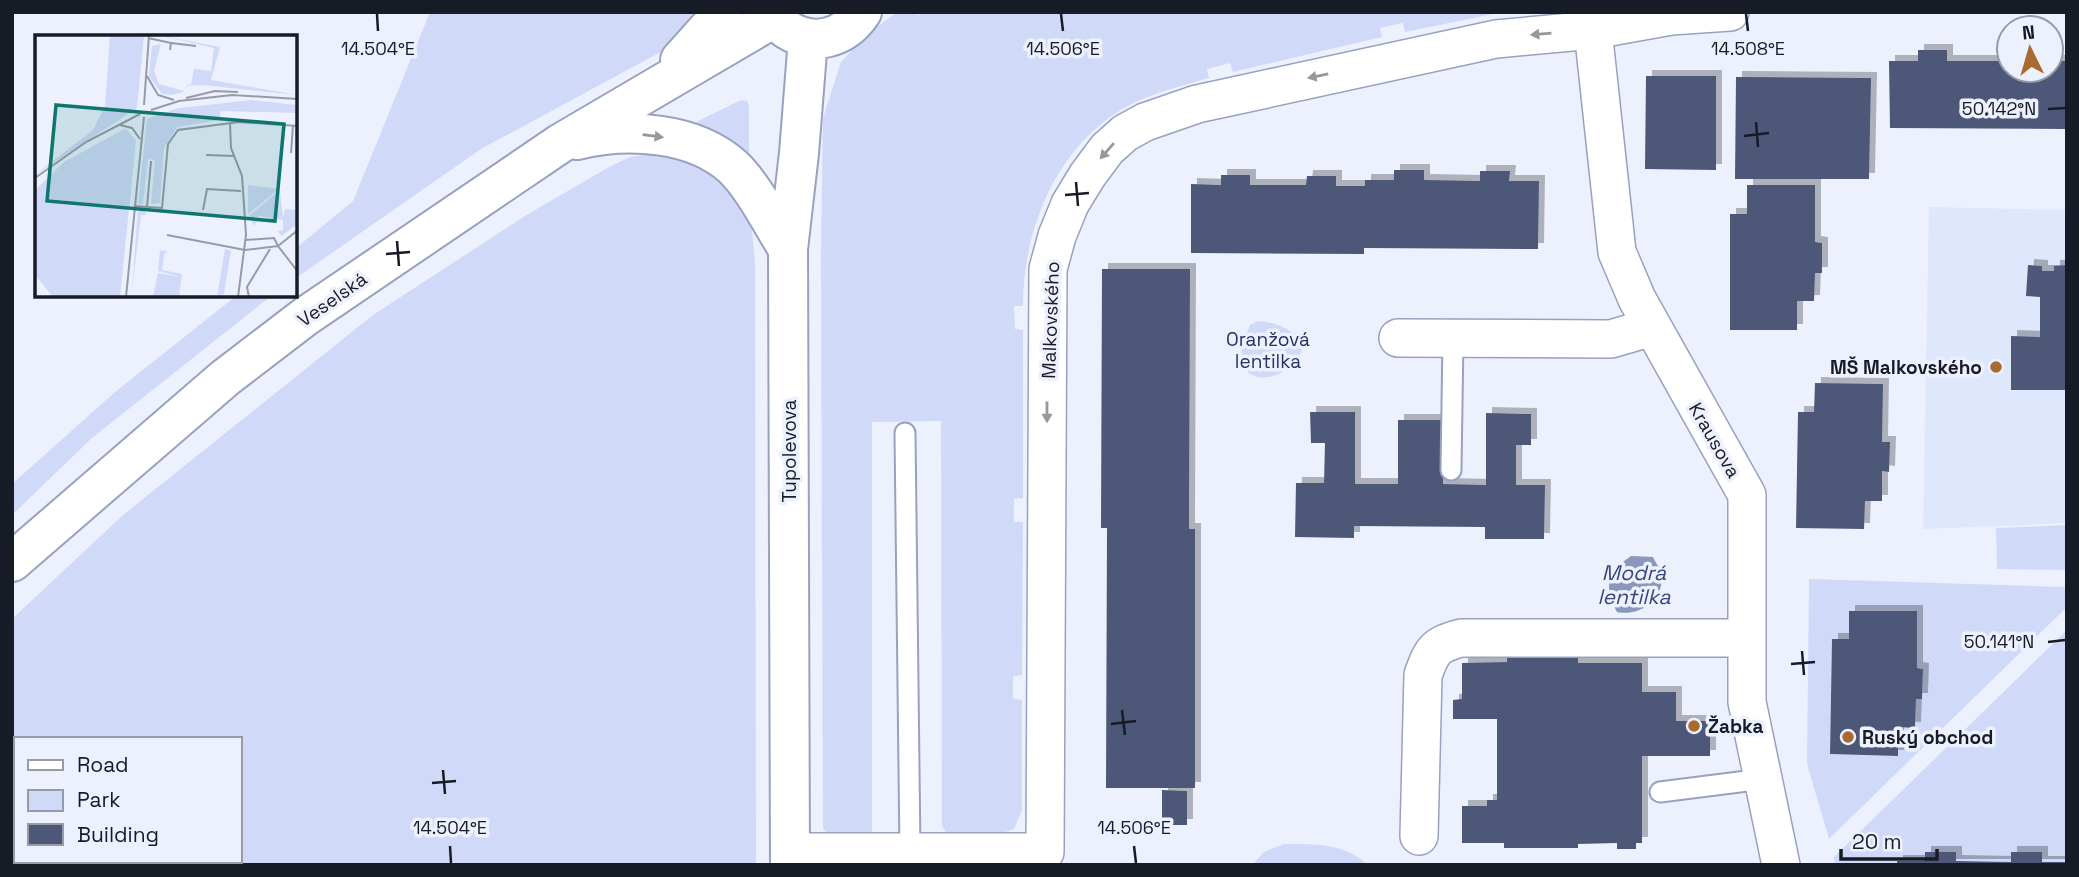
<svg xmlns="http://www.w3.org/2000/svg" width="2079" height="877" viewBox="0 0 2079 877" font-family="'Space Grotesk',sans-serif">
  <defs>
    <filter id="shadow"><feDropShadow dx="6" dy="-6" stdDeviation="0" flood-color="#0004"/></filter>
  </defs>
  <rect width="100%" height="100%" fill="#edf1fe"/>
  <!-- built -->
  <path fill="#dfe7fd" d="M1929,207L2067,210V523L1923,529Z"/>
  <!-- green -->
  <path fill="#d0daf8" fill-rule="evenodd" d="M430,12H708L683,40L481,149L296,278V248L353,201Z
    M897,12H916L918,15L924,12H1503L1405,32L1403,23L1380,28L1382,37L1233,72L1230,63L1207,69L1209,78C1179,87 1146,94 1119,111C1054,152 1023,232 1023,306H1014L1015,329L1023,330V498L1014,499V522H1023L1022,675L1013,676V699L1022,700V810L1014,829C992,837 969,841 946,833L942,825L941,421L872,422V831L869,835H828L823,828L821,255L823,118L841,62L870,32Z
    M741,100L747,101L749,106V152L747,157L696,127L698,121Z
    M656,153L684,156L734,189L751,220L755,263L756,865H12V619L123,515L373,315L528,214L609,167L630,157ZM16,739H240V861H16Z
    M236,296H271L92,438L12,515V484L115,392Z
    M1258,321C1274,322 1296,329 1303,346C1296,380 1235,395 1242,346C1244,339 1248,331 1250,325Z
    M2067,525V570L1997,569L1996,528Z
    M1809,579L2067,587V607L1829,839L1807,764ZM1850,611L1917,612V668L1923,669L1922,698L1916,699L1915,728L1898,727V756L1830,754L1832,639H1849Z
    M2067,630V862H2042L2041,852H2011V862L1956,861V852H1926L1925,861H1897L1896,865H1835L1834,857Z
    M1284,844C1315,844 1344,843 1368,865H1252L1264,852Z"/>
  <!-- water -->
  <path fill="#8b97bc" d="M1631,556L1653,557C1655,562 1660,568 1661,573C1666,599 1640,617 1617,612C1604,586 1606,573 1631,556Z"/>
  <!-- building -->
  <path fill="#4d5879" filter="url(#shadow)" d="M1918,50H1947V61H2003L2004,50H2009V70H2051V61H2067V129L1890,128L1889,61H1918Z
    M1646,76H1716V170L1645,169Z
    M1736,77L1871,78L1869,179H1735Z
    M1394,170H1424V180L1480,181V171H1510L1509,181H1539L1538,249L1364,248V254L1191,253V184L1221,185V175H1250V185H1306L1307,176H1336V186H1365V180H1394Z
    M1747,185H1815V242L1822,243V273H1815L1814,301H1797V330H1730V214H1747Z
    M2028,265L2042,266V271H2054V266L2067,265V390H2011V336L2040,337V297L2026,296Z
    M1102,269H1190L1189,529H1195V788H1106L1107,528H1101Z
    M1815,383L1883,384L1882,442H1890L1889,472L1882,471V501H1865L1864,529L1796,528L1798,412H1814Z
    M1310,412H1355V484H1398V420H1443V484L1486,485V413L1531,414V445H1516V485H1545L1544,539H1485V527L1354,526V538L1295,537L1296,483H1324L1325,443H1311Z
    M1849,611H1917V668L1923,669L1922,699H1916L1915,728L1898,727V756L1830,754L1832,639H1849Z
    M1507,656L1578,657V663H1642V692H1676V721H1710V756H1642V843H1636V849H1617V843L1578,844V848H1504V843H1462V806H1487V800H1497V719H1453V700L1462,699V663L1507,662Z
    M1162,790L1187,791V825H1162Z
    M1925,852H1956V861L2011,862V852H2042V862H2067V865H1897V861H1925Z"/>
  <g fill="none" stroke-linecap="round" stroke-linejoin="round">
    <defs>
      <path id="lane" d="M905,433L910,852
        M1451,470L1453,339
        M1660,792L1763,779"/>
      <path id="street" d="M1593,30L1617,252L1637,299L1747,495V702L1781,865
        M1398,338L1611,339L1652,327
        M1419,836L1423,675C1432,650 1435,645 1461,638H1747
        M790,852H1045L1048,269L1057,236L1070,204L1087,176L1107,149L1125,133L1145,122L1197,104L1496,39L1593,30L1671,16L1730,12"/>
      <path id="secondary" d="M786,29C813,47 844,39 862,12
        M680,60L723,12
        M577,140C627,128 693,131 733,167C754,187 772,224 788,249
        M12,562L225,378L306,316L561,143L774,18
        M790,865L788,249L799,153L808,39"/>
    </defs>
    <!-- lane casing -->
    <use href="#lane" stroke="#98a2be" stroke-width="23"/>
    <!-- street casing -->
    <use href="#street" stroke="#98a2be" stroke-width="40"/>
    <!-- secondary casing -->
    <use href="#secondary" stroke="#98a2be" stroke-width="42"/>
    <!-- lane -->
    <use href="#lane" stroke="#fff" stroke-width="19"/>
    <!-- street -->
    <use href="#street" stroke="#fff" stroke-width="37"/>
    <!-- secondary -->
    <use href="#secondary" stroke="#fff" stroke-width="38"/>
  </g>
  <!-- one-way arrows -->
  <defs><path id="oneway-solid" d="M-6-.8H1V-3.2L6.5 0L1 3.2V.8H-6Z" transform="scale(1.75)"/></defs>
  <g fill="#97989d">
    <use href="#oneway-solid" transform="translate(1541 34) rotate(175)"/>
    <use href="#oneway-solid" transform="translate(1318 76) rotate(168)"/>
    <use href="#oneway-solid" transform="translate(653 136) rotate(7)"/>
    <use href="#oneway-solid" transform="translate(1107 151) rotate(131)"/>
    <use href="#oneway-solid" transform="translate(1047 412) rotate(90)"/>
  </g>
  <!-- ticks -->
  <path fill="none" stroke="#171b25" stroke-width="2.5" d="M377,14L378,31M1061,14L1063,31M1746,14L1748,31M2048,109L2065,108M1756,122L1758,147M1744,136L1769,133M1076,182L1078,206M1065,195L1089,193M397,241L399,266M386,254L410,252M2048,642L2065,640M1802,651L1804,675M1791,664L1815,662M1122,710L1125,735M1111,724L1136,721M443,770L445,794M432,783L456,781M450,846L451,863M1134,846L1136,863"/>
  <!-- markers -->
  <g fill="#a86a30" stroke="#edf1fe" stroke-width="2.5">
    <circle cx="1996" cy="367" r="7"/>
    <circle cx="1694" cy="726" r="7"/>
    <circle cx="1848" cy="737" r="7"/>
  </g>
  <g text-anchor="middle" stroke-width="7" stroke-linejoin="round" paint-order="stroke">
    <!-- street labels -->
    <g font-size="19" fill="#171b25" stroke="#edf1fe">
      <text transform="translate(332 299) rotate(-35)" y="7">Veselská</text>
      <text transform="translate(1050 320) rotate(-88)" y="7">Malkovského</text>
      <text transform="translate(1715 440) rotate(60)" y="7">Krausova</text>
      <text transform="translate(789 451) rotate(-90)" y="7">Tupolevova</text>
    </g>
    <!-- park labels -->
    <g font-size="19" fill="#273263" stroke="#edf1fe">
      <text x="1268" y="346">Oranžová<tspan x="1268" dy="22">lentilka</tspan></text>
    </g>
    <!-- poi labels -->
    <g font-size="19" font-weight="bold" fill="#171b25" stroke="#edf1fe" text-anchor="start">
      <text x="1982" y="374" text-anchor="end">MŠ Malkovského</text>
      <text x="1708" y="733">Žabka</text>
      <text x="1862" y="744">Ruský obchod</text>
    </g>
    <!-- water labels -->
    <g font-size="21" font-style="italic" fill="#394779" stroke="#edf1fe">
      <text x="1634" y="580">Modrá<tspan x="1634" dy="24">lentilka</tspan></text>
    </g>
  </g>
  <!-- overview -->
  <g transform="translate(35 35)">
    <rect width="262" height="262" fill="#edf1fe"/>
    <path d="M75,0H109L102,73L0,140L58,95L70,71ZM123,0L185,12L176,45L262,60L168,50L153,51L148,57L137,60L127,59L114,41L117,11L126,9L119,36L124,49L149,56L153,49L156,50L159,34L176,36L179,13ZM217,65L262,70V78L186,76L185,85L142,92L129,113L125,168L116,169L120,125L113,124L108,169H103L112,84L143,73ZM91,93L101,106L85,262H18L0,240V155L29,127ZM213,150L244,154L213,179ZM245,155L248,183L250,174L263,175L262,189L247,201L242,196L248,195V185L224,181L219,191L214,181ZM103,173L110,174L111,180H106L97,256ZM190,214L196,216L189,259L182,262ZM125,215L133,217L129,219L127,235L147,239L144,262H118L123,238L147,242L123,236Z" fill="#d0daf8"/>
    <path fill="none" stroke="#979ba7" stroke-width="2" d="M113,3L136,8L135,15M136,8L161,11M112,41L123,60L139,65M151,63L180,56L203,57M109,70L114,0M116,75L144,66L197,60L263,64M195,88L196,113L207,141L211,200L203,262M85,90L97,93L105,104M256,118L258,90M171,120L199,121M0,143L51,107L105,79M99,171L127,173L133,109L143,95L204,87L263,91M112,172L116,126M168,175L172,154L206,156M132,200L210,215L243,211L263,237M210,205L239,203L243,211L263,195M91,262L109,82M214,262L212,252L235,214"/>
    <path fill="#0f766e" fill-opacity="0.15" stroke="#0f766e" stroke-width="3.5" d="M21,70L249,89L240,186L12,166Z"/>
    <rect width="262" height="262" fill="none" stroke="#171b25" stroke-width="3.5"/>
  </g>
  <g font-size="18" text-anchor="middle" fill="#171b25" stroke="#edf1fe" stroke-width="7" stroke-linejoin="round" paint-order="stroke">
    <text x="378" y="55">14.504°E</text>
    <text x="1063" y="55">14.506°E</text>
    <text x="1748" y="55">14.508°E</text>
    <text x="1999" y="115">50.142°N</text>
    <text x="1999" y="648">50.141°N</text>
    <text x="450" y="834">14.504°E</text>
    <text x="1134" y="834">14.506°E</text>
  </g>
  <!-- border -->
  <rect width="2079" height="877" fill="none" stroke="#171b25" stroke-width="28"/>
  <!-- legend -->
  <rect x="14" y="737" width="228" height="126" fill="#edf1fe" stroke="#979ba7" stroke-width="2"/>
  <rect x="28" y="760" width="35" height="10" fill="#ffffff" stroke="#979ba7" stroke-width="2"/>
  <text x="77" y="772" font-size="21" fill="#171b25">Road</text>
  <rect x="28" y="790" width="35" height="21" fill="#d0daf8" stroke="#979ba7" stroke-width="2"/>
  <text x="77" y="807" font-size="21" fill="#171b25">Park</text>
  <rect x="28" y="824" width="35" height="21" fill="#4d5879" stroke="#979ba7" stroke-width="2"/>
  <text x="77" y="842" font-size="21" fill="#171b25">Building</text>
  <!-- north arrow -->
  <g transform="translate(2030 49) rotate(355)"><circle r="33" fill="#edf1fe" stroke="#979ba7" stroke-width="2"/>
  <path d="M0-5L12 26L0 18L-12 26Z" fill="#a86a30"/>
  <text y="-10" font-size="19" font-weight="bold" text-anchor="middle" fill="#171b25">N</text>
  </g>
  <!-- scale -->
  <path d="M1841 849v10h96v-10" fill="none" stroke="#171b25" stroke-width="3.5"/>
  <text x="1852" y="849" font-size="21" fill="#171b25" stroke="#edf1fe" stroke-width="5" paint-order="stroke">20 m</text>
</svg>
